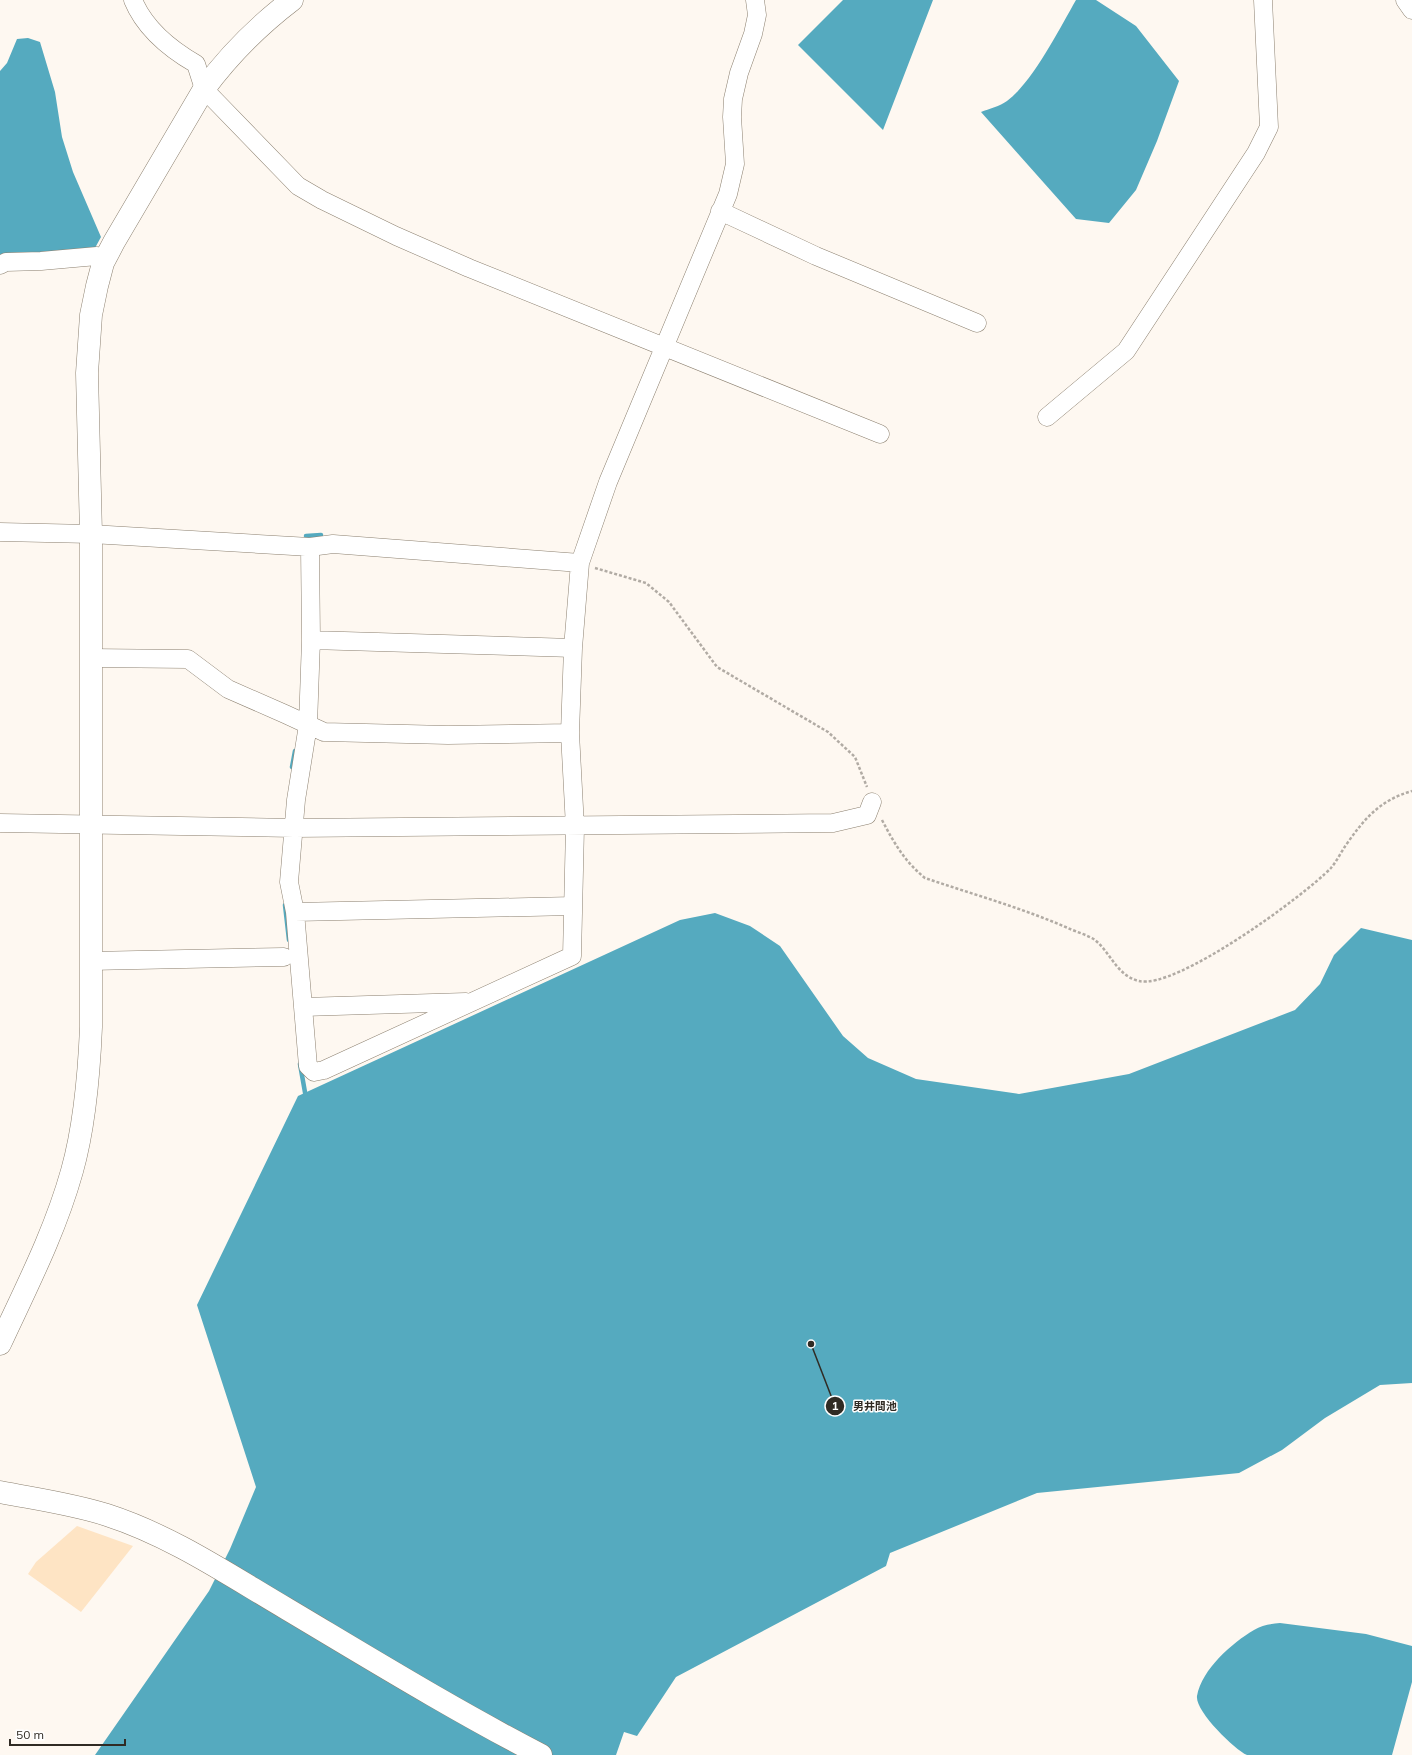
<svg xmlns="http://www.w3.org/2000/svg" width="1412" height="1755" viewBox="0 0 1412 1755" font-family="Mulish,'Noto Sans JP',sans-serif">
  <rect width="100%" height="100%" fill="#fef8f1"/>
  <!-- green -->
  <path fill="#fee4c4" d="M77,1526L133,1546L81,1612L28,1574L36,1562Z"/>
  <!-- water -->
  <path fill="#55aabf" d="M843,0H933L883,130L798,45Z
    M1076,0H1096L1136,26L1179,81L1157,141L1136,190L1109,223L1076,219L981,112C989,109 1000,106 1007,101C1032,83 1060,28 1076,0Z
    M28,38L40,42L55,92L62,137L73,172L101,237L95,248L0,260V71L7,63L17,39Z
    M715,913L750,926L780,946L843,1036L868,1058L916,1079L1019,1094L1129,1074L1295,1010L1320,984L1334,955L1361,928L1412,940V1383L1380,1385L1325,1418L1282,1450L1239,1473L1037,1493L890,1553L886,1566L676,1677L637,1736L624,1732L616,1755H95L209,1591L230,1549L256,1487L197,1305L298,1096L680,920Z
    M1280,1623L1366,1634L1412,1646V1682L1392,1755H1247C1234,1749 1195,1711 1197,1696C1202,1669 1232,1643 1254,1630C1262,1625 1271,1624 1280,1623Z"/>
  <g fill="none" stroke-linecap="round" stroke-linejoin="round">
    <!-- stream -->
    <path stroke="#55aabf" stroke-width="4.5" d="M306,536L321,535
      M292,767L295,751
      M285,905L289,940
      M300,1064L306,1098"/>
    <defs>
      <path id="street" d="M133,0C145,29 170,49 196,64L204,89L298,186L322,200L396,236L469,268L880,434
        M1405,0L1412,10
        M720,211L816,256L977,323
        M0,265L6,262L41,261L97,256L105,259
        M1047,417L1126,351L1256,153L1269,127L1263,0
        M0,532L91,534L310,547L333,544L580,563
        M310,547L311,640L308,725L296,800L289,882L295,912L308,1066L314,1072L324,1070L572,956L575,827L570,733L573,648L580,563L608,482L728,194L735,164L732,117L733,99L739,73L753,34L757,15L755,0
        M311,640L573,648
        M90,658L188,659L228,689L285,714L324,732L448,735L570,733
        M0,823L294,828L833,823L867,815L872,802
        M295,912L573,906
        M90,961L284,957
        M303,1007L466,1002"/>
      <path id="secondary" d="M0,1344C26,1288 55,1232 72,1171C85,1125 89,1075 91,1027V534L87,373L91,315L97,286L103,263L114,242L204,89C229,55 258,26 292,0
        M0,1492C36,1499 73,1504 107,1515C172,1536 229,1575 287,1609C371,1659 454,1710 541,1755"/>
    </defs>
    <!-- street casing -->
    <use href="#street" stroke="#8c8070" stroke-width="19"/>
    <!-- secondary casing -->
    <use href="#secondary" stroke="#8c8070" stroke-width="23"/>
    <!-- path -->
    <path stroke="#b1aba4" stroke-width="2.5" stroke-dasharray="3 2" stroke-linecap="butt" d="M595,568L646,583L669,602L717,667L828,732L855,757L867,787
      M882,820C894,843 905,862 925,878C972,894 1022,908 1068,928C1076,932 1088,935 1095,940C1111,953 1117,976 1139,981C1176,990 1304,896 1331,868C1337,861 1341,852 1346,845C1364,819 1380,800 1412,791"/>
    <!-- street -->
    <use href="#street" stroke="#fff" stroke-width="18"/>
    <!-- secondary -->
    <use href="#secondary" stroke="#fff" stroke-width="22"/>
  </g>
  <!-- callouts -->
  <path fill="none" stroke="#302b24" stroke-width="1.5" d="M811 1344L835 1406"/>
  <g fill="#302b24" stroke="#fff" stroke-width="1.5">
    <circle cx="811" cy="1344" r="4"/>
    <circle cx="835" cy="1406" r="10"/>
  </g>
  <g font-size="12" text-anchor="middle" font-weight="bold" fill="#fff">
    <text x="835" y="1410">1</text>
  </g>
  <g font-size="11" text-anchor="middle" font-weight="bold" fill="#302b24" stroke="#fff" stroke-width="3" stroke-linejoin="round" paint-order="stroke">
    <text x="875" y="1410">男井間池</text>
  </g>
  <!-- scale -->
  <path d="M10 1739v6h115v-6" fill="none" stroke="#302b24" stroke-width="2"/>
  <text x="16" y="1739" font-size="12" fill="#302b24" stroke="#ffffff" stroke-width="3" paint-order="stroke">50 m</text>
</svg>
